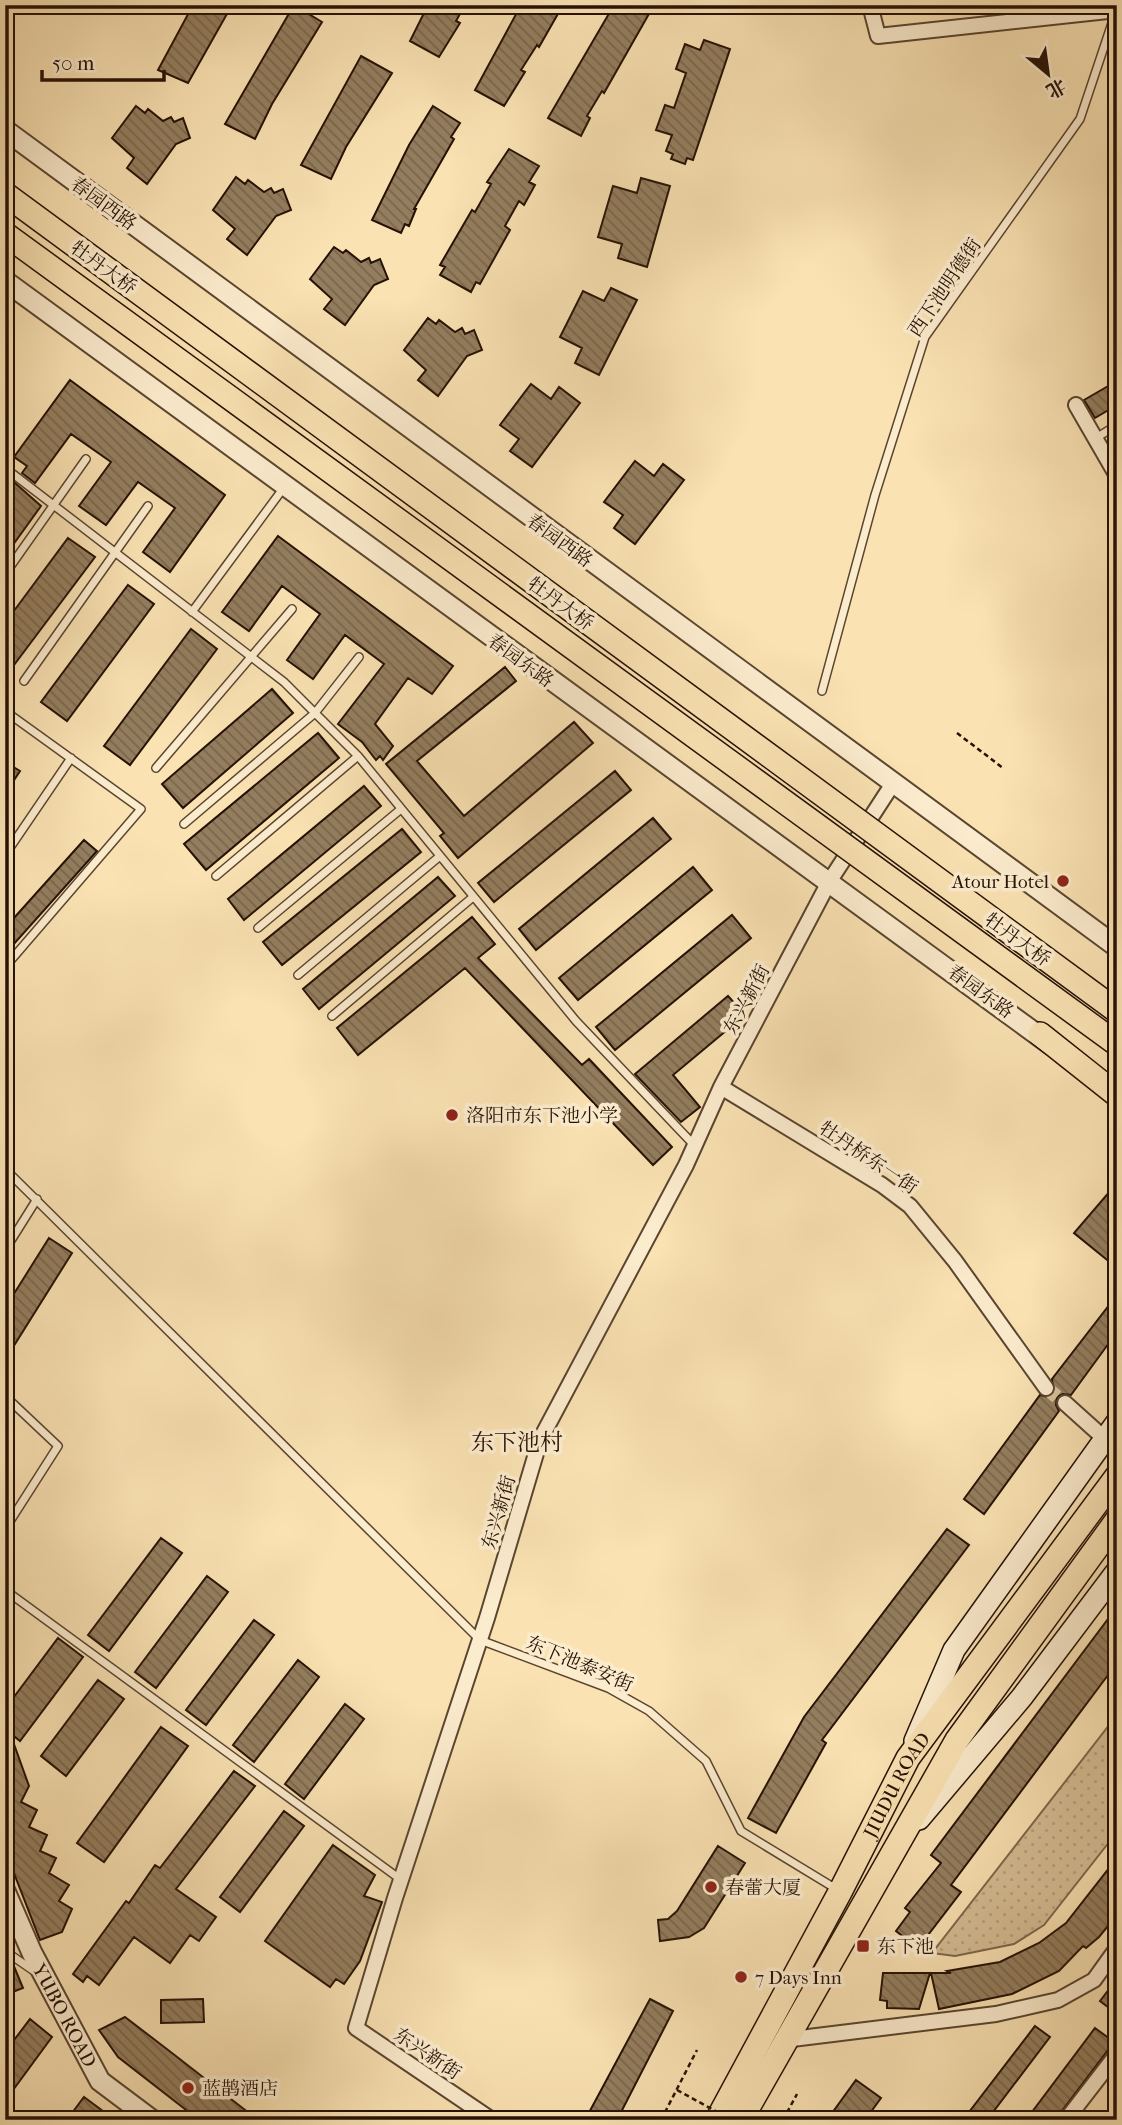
<svg xmlns="http://www.w3.org/2000/svg" width="1122" height="2125" viewBox="0 0 1122 2125" font-family="'IM FELL French Canon','Noto Serif SC',serif">
  <defs>
    <pattern id="grass-dots" width="8" height="8" patternUnits="userSpaceOnUse" patternTransform="scale(1.75)"><rect width="8" height="8" fill="#d6be95"/><path d="M2 2h.1M6 6h.1" fill="none" stroke="#b8a27f" stroke-width="1.8" stroke-linecap="round"/></pattern>
    <pattern id="building-back-hatch" width="6" height="6" patternUnits="userSpaceOnUse" patternTransform="scale(1.75)"><rect width="6" height="6" fill="#947e5f"/><path d="M-1 5l2 2M0 0l6 6M5-1l2 2" fill="none" stroke="#79664c"/></pattern>
  </defs>
  <rect width="100%" height="100%" fill="#fae2b3"/>
  <filter id="stains"><feTurbulence type="fractalNoise" baseFrequency=".00286" numOctaves="4"/><feColorMatrix values="0 0 0 0 .2 0 0 0 0 .09 0 0 0 0 .02 0 0 0 .5 -.17"/></filter>
  <radialGradient id="worn" r=".72"><stop offset=".6" stop-color="#630" stop-opacity="0"/><stop offset="1" stop-color="#630" stop-opacity=".3"/></radialGradient>
  <!-- grass -->
  <path fill="url(#grass-dots)" stroke="#7e684d" stroke-width="2" d="M1117,1715V1832L1044,1925L1014,1944L955,1956L932,1953Z"/>
  <!-- building -->
  <path fill="url(#building-back-hatch)" stroke="#251105" stroke-width="2" d="M193,5H232L188,83L158,70Z
    M294,5L322,22L272,104L255,139L225,124Z
    M428,5H465L456,21L460,23L439,57L410,41Z
    M521,5H563L539,47L537,45L521,70L525,72L504,106L475,90Z
    M614,5H654L604,93L602,91L587,116L590,118L581,136L548,118Z
    M704,40L730,49L693,160L687,158L685,164L671,159L673,154L666,151L672,135L656,130L665,105L674,108L686,73L676,69L685,44L700,50Z
    M361,56L392,73L346,147L331,179L301,165Z
    M136,106L145,113L148,109L163,121L171,117L174,122L183,118L190,138L176,144L147,184L127,168L134,158L112,138Z
    M433,106L460,123L451,137L454,139L414,209H416L409,226L405,224L401,233L372,220L409,145Z
    M509,149L539,166L529,182L535,185L524,205L519,201L505,226L510,230L480,284L476,282L471,292L440,275L445,267L440,265L472,210L475,212L491,184L487,182Z
    M236,177L245,184L248,180L264,192L271,188L274,193L283,189L291,210L276,216L247,255L227,239L235,229L213,210Z
    M641,178L670,186L647,267L618,258L622,244L598,237L613,186L637,193Z
    M334,247L343,253L346,250L361,262L369,258L371,263L380,259L388,279L374,285L345,325L324,309L332,299L310,279Z
    M611,288L637,300L599,375L575,363L582,348L560,337L583,291L604,301Z
    M428,318L436,324L439,320L455,332L462,328L465,334L474,330L482,350L467,356L438,396L418,380L426,370L404,350Z
    M70,380L225,495L170,572L143,552L175,508L138,482L106,525L79,506L111,462L71,434L35,483L22,473L27,466L14,457Z
    M1117,381V405L1095,418L1084,400Z
    M531,384L551,399L559,387L580,403L532,467L510,451L519,439L500,425Z
    M635,461L654,476L663,464L684,480L635,544L614,528L623,515L604,502Z
    M15,483L41,506L5,556V496Z
    M278,536L453,666L432,694L408,678L375,724L393,746L383,760L380,756L376,760L362,742L338,724L384,664L345,635L313,679L287,660L320,614L282,586L249,631L222,612Z
    M68,538L95,557L5,677V623Z
    M128,585L154,604L67,721L41,702Z
    M191,629L217,649L130,765L104,746Z
    M505,667L516,681L417,761L464,816L574,722L593,743L458,858L440,836L444,833L386,764Z
    M272,689L293,713L183,808L162,784Z
    M318,733L339,758L206,870L184,844Z
    M5,762L20,771L5,794Z
    M615,771L631,790L494,902L478,883Z
    M364,786L381,806L244,920L228,899Z
    M653,818L671,839L536,950L519,929Z
    M402,829L421,852L282,965L263,942Z
    M84,840L97,851L5,954V928Z
    M693,867L712,890L578,1000L559,978Z
    M438,877L455,896L319,1009L303,989Z
    M732,915L751,938L615,1050L596,1027Z
    M472,917L495,944L478,958L582,1065L589,1059L672,1147L653,1165L465,968L358,1055L337,1028Z
    M728,996L745,1015L673,1075L700,1107L681,1122L635,1074Z
    M1117,1183V1230L1110,1238L1117,1243V1268L1074,1233Z
    M49,1238L72,1253L5,1360V1308Z
    M1117,1295V1332L1071,1395L1063,1394L1057,1397L1056,1405L1059,1411L984,1514L964,1499L1040,1395L1048,1397L1054,1393L1052,1379Z
    M947,1529L969,1545L822,1740L826,1743L776,1833L748,1818L804,1717Z
    M161,1538L182,1553L109,1651L88,1635Z
    M207,1576L228,1592L156,1688L135,1672Z
    M1117,1607V1663L951,1885L961,1892L918,1948L896,1931L910,1912L905,1908L941,1863L931,1855Z
    M254,1620L274,1635L206,1725L186,1710Z
    M58,1638L83,1657L20,1741L10,1733L29,1786L21,1802L37,1810L29,1827L47,1835L40,1851L56,1858L49,1873L69,1885L59,1901L72,1909L62,1932L40,1940L5,1850V1709Z
    M298,1660L319,1677L254,1762L233,1745Z
    M98,1680L124,1699L66,1776L41,1756Z
    M345,1704L364,1719L304,1799L285,1784Z
    M161,1727L188,1746L104,1862L77,1843Z
    M234,1771L255,1786L176,1889L216,1917L199,1941L190,1935L170,1963L134,1937L99,1985L87,1976L83,1982L73,1974L126,1901L129,1903L155,1865L160,1868Z
    M284,1811L304,1826L240,1912L220,1897Z
    M333,1845L375,1875L364,1896L382,1902L360,1961L344,1984L336,1979L330,1987L265,1941Z
    M718,1846L745,1863L704,1928L689,1937L660,1941L658,1920L668,1919L677,1911Z
    M1117,1858V1915L1099,1937L1086,1948L1083,1946L1059,1971L1012,1994L939,2009L931,1973H951L947,1971L1000,1962L1039,1943L1066,1923Z
    M5,1959L13,1964L23,1988L5,1995Z
    M883,1973H930L919,2009L887,2008V2001L880,2000Z
    M1117,1979V2014L1100,2001Z
    M203,1999L204,2022L161,2023V2000Z
    M650,1999L673,2011L617,2120H585Z
    M125,2017L172,2053L258,2120H199L118,2057L99,2030Z
    M30,2019L52,2037L5,2101V2052Z
    M1035,2026L1050,2037L987,2120H963Z
    M1095,2028L1114,2042L1055,2120H1026Z
    M856,2080L881,2098L865,2120H827Z
    M84,2097L115,2120H80L72,2113Z"/>
  <g fill="none" stroke-linecap="round" stroke-linejoin="round">
    <!-- minor-tunnel -->
    <path stroke="#dac399" stroke-width="14" stroke-dasharray="14 7" stroke-linecap="butt" d="M1046,1388L1065,1403"/>
    <defs>
      <path id="service" d="M1096,438L1117,425
        M13,474L284,682L358,756L576,1021L694,1145
        M5,574L86,459
        M192,612L285,486
        M24,681L148,506
        M822,691L875,495L925,337L1080,119L1116,11
        M5,711L141,809L5,967
        M156,768L292,609
        M184,824L315,713L359,657
        M5,855L71,758
        M216,876L358,756
        M258,928L401,809
        M298,975L440,856
        M332,1016L473,897
        M5,1169L480,1640L608,1688L649,1711L706,1761L741,1831L838,1890
        M5,1250L37,1199
        M5,1396L58,1446L5,1529
        M5,1590L400,1879
        M5,1951L34,1971"/>
      <path id="minor" d="M870,5L878,36L1117,10
        M1076,405L1117,476
        M721,1087L882,1185L910,1206L955,1261L1046,1388
        M1065,1403L1105,1439
        M784,2040L996,2014L1058,2000L1094,1980L1117,1948
        M492,2120L356,2028L395,1898L487,1618L540,1440L686,1165L721,1087L829,882L892,785
        M1066,2120L1117,2054"/>
      <g id="tertiary">
        <path d="M5,130L1117,947"/>
        <path d="M5,281L1050,1044"/>
        <path id="s1" d="M5,1891L32,1953L100,2081L152,2120"/>
      </g>
      <path id="secondary" d="M915,1741L954,1650L1117,1422
        M919,1819L1022,1697L1117,1571"/>
      <g id="primary">
        <path d="M1040,1034L1117,1095"/>
        <path id="s2" d="M717,2120L840,1892L908,1758L1117,1476"/>
        <path d="M741,2120L957,1740L1117,1520"/>
      </g>
    </defs>
    <!-- service casing -->
    <use href="#service" stroke="#5a4530" stroke-width="10"/>
    <!-- minor casing -->
    <use href="#minor" stroke="#5a4530" stroke-width="18"/>
    <!-- tertiary casing -->
    <use href="#tertiary" stroke="#5a4530" stroke-width="23"/>
    <!-- secondary casing -->
    <use href="#secondary" stroke="#251105" stroke-width="24"/>
    <!-- primary casing -->
    <use href="#primary" stroke="#251105" stroke-width="26"/>
    <!-- path -->
    <path stroke="#251105" stroke-width="2.5" stroke-dasharray="5 3.5" stroke-linecap="butt" d="M957,733L1003,768
      M661,2120L697,2050
      M783,2120L797,2094"/>
    <!-- service -->
    <use href="#service" stroke="#fcecce" stroke-width="7"/>
    <!-- minor -->
    <use href="#minor" stroke="#fcecce" stroke-width="14"/>
    <!-- tertiary -->
    <use href="#tertiary" stroke="#fcecce" stroke-width="19"/>
    <!-- secondary -->
    <use href="#secondary" stroke="#fcecce" stroke-width="21"/>
    <!-- primary -->
    <use href="#primary" stroke="#fae2b3" stroke-width="23"/>
    <defs>
      <path id="primary-bridge" d="M5,194L1117,1011
        M5,234L1117,1044"/>
    </defs>
    <!-- primary-bridge casing -->
    <use href="#primary-bridge" stroke="#251105" stroke-width="26" stroke-linecap="butt"/>
    <!-- path-bridge -->
    <path stroke="#251105" stroke-width="2.5" stroke-dasharray="5 3.5" stroke-linecap="butt" d="M677,2090L732,2120"/>
    <!-- primary-bridge -->
    <use href="#primary-bridge" stroke="#fae2b3" stroke-width="23"/>
  </g>
  <!-- markers -->
  <g fill="#8f2418" stroke="#fcecce" stroke-width="2.5">
    <circle cx="1063" cy="881" r="7"/>
    <circle cx="452" cy="1115" r="7"/>
    <circle cx="711" cy="1887" r="7"/>
    <rect x="856" y="1939" width="14" height="14" rx="3.5"/>
    <circle cx="741" cy="1977" r="7"/>
    <circle cx="188" cy="2088" r="7"/>
  </g>
  <g text-anchor="middle" stroke-width="7" stroke-linejoin="round" paint-order="stroke">
    <!-- street labels -->
    <g font-size="19" fill="#251105" stroke="#fcecce">
      <text transform="translate(104 203) rotate(36)" y="7">春园西路</text>
      <text transform="translate(104 267) rotate(36)" y="7">牡丹大桥</text>
      <text transform="translate(944 287) rotate(-56)" y="7">西下池明德街</text>
      <text transform="translate(560 540) rotate(36)" y="7">春园西路</text>
      <text transform="translate(561 603) rotate(36)" y="7">牡丹大桥</text>
      <text transform="translate(521 660) rotate(36)" y="7">春园东路</text>
      <text transform="translate(1018 939) rotate(36)" y="7">牡丹大桥</text>
      <text transform="translate(981 991) rotate(36)" y="7">春园东路</text>
      <text transform="translate(746 999) rotate(-62)" y="7">东兴新街</text>
      <text transform="translate(869 1157) rotate(34)" y="7">牡丹桥东一街</text>
      <text transform="translate(498 1512) rotate(-74)" y="7">东兴新街</text>
      <text transform="translate(580 1663) rotate(23)" y="7">东下池泰安街</text>
      <text dy="7" stroke="none"><textPath href="#s2" startOffset="380">JIUDU ROAD</textPath></text>
      <text dy="7" stroke="none"><textPath href="#s1" startOffset="138">YUBO ROAD</textPath></text>
      <text transform="translate(428 2053) rotate(34)" y="7">东兴新街</text>
    </g>
    <!-- poi labels -->
    <g font-size="19" fill="#251105" stroke="#fcecce" text-anchor="start">
      <text x="1049" y="888" text-anchor="end">Atour Hotel</text>
      <text x="466" y="1122">洛阳市东下池小学</text>
      <text x="725" y="1894">春蕾大厦</text>
      <text x="877" y="1953">东下池</text>
      <text x="755" y="1984">7 Days Inn</text>
      <text x="202" y="2095">蓝鹊酒店</text>
    </g>
    <!-- quarter labels -->
    <g font-size="23" fill="#251105" stroke="#fcecce">
      <text x="517" y="1450">东下池村</text>
    </g>
  </g>
  <!-- margin -->
  <rect width="1122" height="2125" fill="none" stroke="#fae2b3" stroke-width="28"/>
  <rect x="7" y="7" width="1108" height="2111" fill="none" stroke="#251105" stroke-width="3.5"/>
  <rect x="14" y="14" width="1094" height="2097" fill="none" stroke="#251105" stroke-width="2"/>
  <!-- north arrow -->
  <g transform="translate(1048 74) rotate(151)" stroke="#fcecce" stroke-width="5" paint-order="stroke">
  <path d="M0-5L12 26L0 18L-12 26Z" fill="#251105"/>
  <text y="-10" font-size="19" font-weight="bold" text-anchor="middle" fill="#251105">北</text>
  </g>
  <!-- scale -->
  <path d="M42 70v10h122v-10" fill="none" stroke="#251105" stroke-width="3.5"/>
  <text x="52" y="70" font-size="21" fill="#251105" stroke="#fcecce" stroke-width="5" paint-order="stroke">50 m</text>
  <rect width="100%" height="100%" filter="url(#stains)"/>
  <rect width="100%" height="100%" fill="url(#worn)"/>
</svg>
